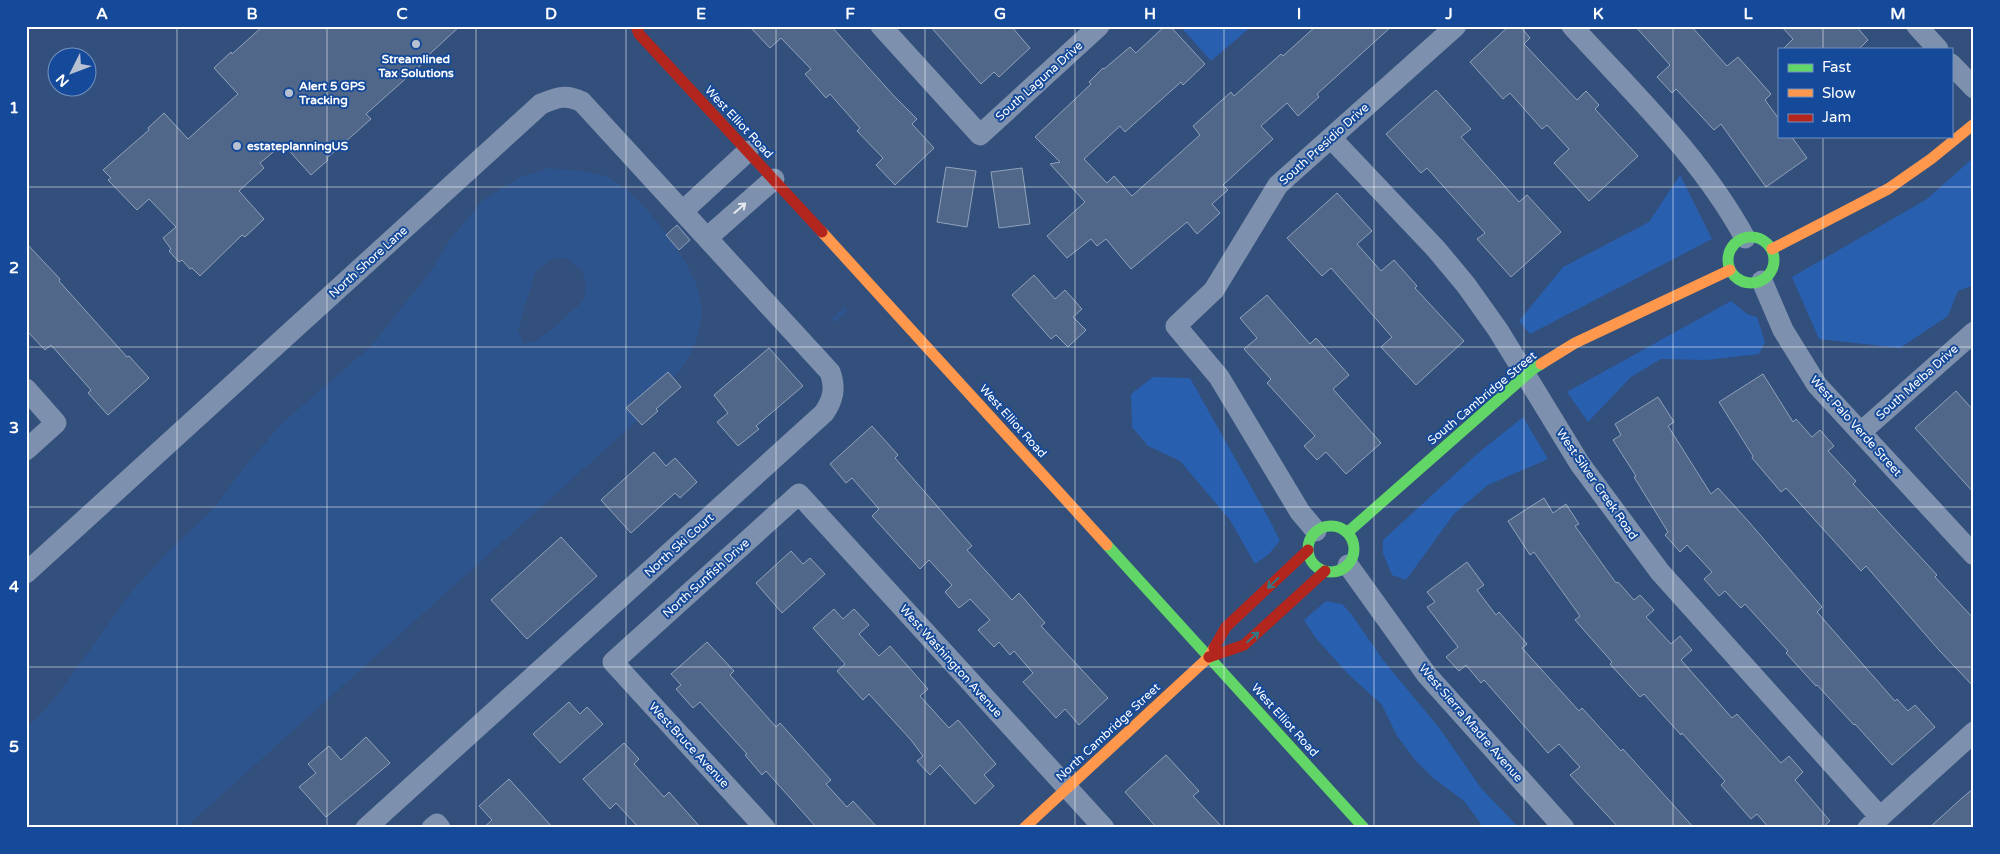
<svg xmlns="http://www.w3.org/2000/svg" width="2000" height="854" viewBox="0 0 2000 854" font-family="'Varela Round',sans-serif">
  <rect width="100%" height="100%" fill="#334f7b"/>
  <!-- green -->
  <path fill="#295faf" d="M1180,26H1252L1211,61Z
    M1974,157V285L1958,291L1948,316L1900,348L1819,339L1792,277L1927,199Z
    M1680,175L1712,239L1530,334L1519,321L1563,267L1649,222Z
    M1731,301L1747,314L1757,317L1765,342L1759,354L1707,360L1661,359L1631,377L1588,422L1567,392Z
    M1153,377L1190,378L1268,517L1280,541L1269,554L1255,564L1230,520L1180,461L1148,446L1132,427L1131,394Z
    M1523,417L1548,459L1488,485L1454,514L1406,580L1392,575L1383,553V540L1477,454Z
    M1326,601L1342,604L1352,615L1383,660L1440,729L1481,788L1519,828H1484L1464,801L1433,778L1416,761L1397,736L1382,705L1347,673L1315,637L1304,620Z"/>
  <!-- water -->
  <path fill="#2e548d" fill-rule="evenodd" d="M549,168C569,170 590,170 609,178C641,193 692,262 700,296C702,306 702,316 700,326C694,359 669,385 649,410L185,828H26V728L41,714L61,690L131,592L167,553L215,507L241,471L281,424L371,346L430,272L451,238L482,201L518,178ZM565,258L582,270L586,287L583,301L551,330L536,340L524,343L518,330L535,273L550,260Z"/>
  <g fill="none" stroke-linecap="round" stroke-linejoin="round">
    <!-- stream -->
    <path stroke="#2e548d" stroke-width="5.5" d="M835,319L844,311"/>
  </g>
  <!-- building -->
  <path fill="#506789" stroke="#91a2ba" d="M263,26H460L420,63L421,65L366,114L371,119L327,158L328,160L311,175L283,144L260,163L264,168L239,191L264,219L245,237L242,235L200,276L192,268L190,269L182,260L179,262L169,251L171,249L163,238L176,227L149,199L137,210L108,180L111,178L103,170L149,130L148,128L164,113L188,139L238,94L214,68L231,52L232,54Z
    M749,26H831L894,96L917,119L912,124L934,148L895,185L876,165L883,158L857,131L860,128L830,94L826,98L805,74L811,69L781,38L770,48Z
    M930,26H1011L1030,48L999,77L994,72L981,84Z
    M1165,26H1170L1205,64L1183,85L1181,82L1125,132L1120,126L1084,159L1107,183L1114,176L1132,196L1200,135L1193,126L1231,92L1234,96L1281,54L1283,56L1316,26H1392L1317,94L1319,97L1298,116L1287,103L1261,126L1273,139L1223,185L1228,190L1212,204L1220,213L1197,234L1187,222L1131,269L1106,239L1097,246L1091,239L1067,258L1047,236L1085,202L1050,164L1060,162L1035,137L1091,84L1089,82L1103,68L1104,69L1130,47L1136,53Z
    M1509,26H1520L1530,38L1524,44L1577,100L1586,91L1599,105L1595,109L1638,156L1589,201L1554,163L1569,149L1547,125L1542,129L1510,93L1503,99L1470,62Z
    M1635,26H1691L1727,66L1738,57L1771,94L1765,100L1779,119V136H1791L1807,158L1766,187L1721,124L1714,130L1676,89L1672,93L1657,77L1670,65Z
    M1781,26H1856L1868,40L1859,49H1783L1793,39Z
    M1436,90L1471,129L1461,137L1519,202L1527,195L1561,232L1511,277L1477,239L1485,233L1427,168L1421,173L1386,134Z
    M946,167L976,171L967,227L937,222Z
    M1022,168L1030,224L999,228L991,172Z
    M1337,193L1372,231L1357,244L1381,271L1394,260L1417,286L1415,288L1464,341L1416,385L1381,347L1392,337L1331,268L1322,276L1287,238Z
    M677,225L690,240L679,250L666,235Z
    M26,243L60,279L59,281L127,357L129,356L149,378L108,415L88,393L91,390L51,345L45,350L26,330Z
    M1034,275L1055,299L1065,290L1082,309L1073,317L1086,330L1068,347L1056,335L1051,339L1012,295Z
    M1267,295L1310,344L1316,338L1349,375L1333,389L1381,443L1346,474L1326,452L1317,460L1304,446L1315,436L1267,383L1271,379L1244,349L1257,338L1240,318Z
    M769,348L803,386L756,426L759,429L738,446L717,422L728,413L714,395Z
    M668,372L681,387L656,409L658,411L642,425L626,408Z
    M1763,374L1793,422L1796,419L1812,437L1820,430L1834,446L1828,451L1856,481L1853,484L1937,575L1935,577L1974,619V687L1938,649L1866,566L1861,571L1786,488L1781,492L1752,458L1753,456L1719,402Z
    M1956,391L1974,411V493L1915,428Z
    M1658,397L1674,422L1668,426L1711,494L1718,488L1749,522L1822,607L1817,612L1895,701L1897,699L1908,711L1915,705L1935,727L1892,765L1855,724L1854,725L1817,685L1816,686L1786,653L1788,651L1745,604L1741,608L1725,591L1719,596L1704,579L1712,572L1687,545L1680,552L1665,535L1668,532L1634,477L1636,476L1613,440L1621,435L1615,424Z
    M872,426L898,455L895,458L972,546L967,550L1012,600L1019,593L1045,623L1041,626L1108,698L1079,725L1065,709L1056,718L1023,682L1033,673L1014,651L1010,655L999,642L994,647L978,630L990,620L970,599L959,608L945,592L952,585L929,560L920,569L872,516L879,509L852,478L846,483L830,464Z
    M654,452L666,466L675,458L697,482L680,498L675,493L631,533L601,500Z
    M1544,498L1553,513L1566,504L1579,524L1575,526L1616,583L1618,582L1634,600L1640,595L1654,610L1646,617L1671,644L1680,636L1692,650L1681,660L1732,718L1737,714L1781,763L1789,756L1803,772L1795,780L1830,821L1822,828H1769L1757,814L1751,819L1721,785L1725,781L1682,733L1681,735L1644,694L1640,697L1610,664L1612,662L1575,620L1580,616L1534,552L1530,555L1508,521Z
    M561,537L597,576L527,639L491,600Z
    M791,551L803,564L810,558L825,574L782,613L756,583Z
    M1467,562L1484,585L1477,590L1496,615L1499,612L1527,644L1522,648L1579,711L1582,708L1621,751L1623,749L1694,828H1619L1570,775L1580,767L1559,744L1548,753L1484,680L1481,683L1466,665L1459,671L1446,657L1458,647L1427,607L1435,602L1427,592Z
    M834,609L843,619L854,609L869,625L859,634L879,656L890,646L928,689L920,696L949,728L958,720L996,764L984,775L994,786L975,804L940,765L930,775L917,761L923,756L911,740L869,694L863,700L837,671L845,664L813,628Z
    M707,642L734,671L730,675L776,727L780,723L831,780L826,784L847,807L853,801L878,828H817L766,771L762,775L745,755L747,754L700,702L693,708L676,689L681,685L671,674Z
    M569,702L580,714L587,707L603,724L560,763L533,734Z
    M366,737L390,763L326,817L299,787L316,773L308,764L329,746L341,760Z
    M624,743L639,759L634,764L664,797L669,792L701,828H639L616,803L610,809L583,779Z
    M1166,755L1199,791L1193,796L1223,828H1157L1125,792Z
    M509,779L553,828H483L492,820L479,806Z
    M1974,788V828H1929L1962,798Z"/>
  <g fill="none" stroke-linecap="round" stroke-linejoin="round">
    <!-- street -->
    <path stroke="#7d90ad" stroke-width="21" d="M881,26L980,135L1099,26
      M1572,26C1633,93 1701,157 1745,238
      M1917,26L1938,49
      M1951,64L1974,88
      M1331,138L1436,249L1466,285L1498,330L1580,464L1660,572L1880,817
      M683,211L748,151
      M707,238L774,179
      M1762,281L1783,330L1817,385L1974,555
      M26,389L56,423L26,450
      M1861,432L1974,332
      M1316,531L1300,512L1219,377L1176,326L1214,290L1278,185L1456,26
      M1348,565L1427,675L1564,828
      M26,573L541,104C558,97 566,94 582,102L830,372C836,388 833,400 824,413L366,828
      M432,828L437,824L440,828
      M765,828L613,662L799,494L1104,828
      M1868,828L1974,732"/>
    <!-- fast -->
    <path stroke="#63d668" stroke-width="11" d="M1728 260a23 23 0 1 1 46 0a23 23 0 1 1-46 0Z
      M1308 549a23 23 0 1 1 46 0a23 23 0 1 1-46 0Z
      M1348,532L1533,369L1541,364
      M1107,545L1364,828"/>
    <!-- slow -->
    <path stroke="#ff974d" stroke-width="11" d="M822,232L1107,545
      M1772,249L1888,189L1931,159L1974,124
      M1541,364L1575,343L1730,270
      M1024,828L1209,657L1214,648"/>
    <!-- jam -->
    <path stroke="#b3261e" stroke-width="11" d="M636,26L639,34L822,232
      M1214,648L1226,627L1308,550
      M1209,657L1244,645L1325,571"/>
  </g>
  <!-- one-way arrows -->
  <defs><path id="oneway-shaft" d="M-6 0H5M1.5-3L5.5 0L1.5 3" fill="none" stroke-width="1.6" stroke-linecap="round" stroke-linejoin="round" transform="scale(1.25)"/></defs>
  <use stroke="#e5e9ef" href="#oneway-shaft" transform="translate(740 208) rotate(-41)"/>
  <g stroke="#307a88">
    <use href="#oneway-shaft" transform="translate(1273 583) rotate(137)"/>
    <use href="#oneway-shaft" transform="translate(1253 637) rotate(-42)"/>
  </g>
  <!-- grid -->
  <path fill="none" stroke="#fff" stroke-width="1" stroke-opacity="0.55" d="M177,26V828M327,26V828M476,26V828M626,26V828M776,26V828M925,26V828M1075,26V828M1224,26V828M1374,26V828M1524,26V828M1673,26V828M1823,26V49M1823,136V828M26,187H1974M26,347H1974M26,507H1974M26,667H1974"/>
  <!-- markers -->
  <g fill="#b8c1d1" stroke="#154999" stroke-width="2">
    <circle cx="416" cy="44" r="5"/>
    <circle cx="289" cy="93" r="5"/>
    <circle cx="237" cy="146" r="5"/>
  </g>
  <g text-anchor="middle" stroke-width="4" stroke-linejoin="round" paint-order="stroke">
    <!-- poi labels -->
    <g font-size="12" font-weight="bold" fill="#fff" stroke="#154999" text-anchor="start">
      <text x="416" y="63" text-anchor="middle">Streamlined<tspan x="416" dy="14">Tax Solutions</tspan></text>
      <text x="299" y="90">Alert 5 GPS<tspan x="299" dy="14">Tracking</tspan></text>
      <text x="247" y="150">estateplanningUS</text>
    </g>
    <!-- street labels -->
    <g font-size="12" fill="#fff" stroke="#154999">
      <text transform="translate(1039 81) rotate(-42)" y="4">South Laguna Drive</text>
      <text transform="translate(739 122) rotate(47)" y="4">West Elliot Road</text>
      <text transform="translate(1324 144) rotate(-42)" y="4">South Presidio Drive</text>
      <text transform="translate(368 262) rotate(-42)" y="4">North Shore Lane</text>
      <text transform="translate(1917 382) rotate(-42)" y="4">South Melba Drive</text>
      <text transform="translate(1482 398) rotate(-40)" y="4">South Cambridge Street</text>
      <text transform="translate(1013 421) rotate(48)" y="4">West Elliot Road</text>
      <text transform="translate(1856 426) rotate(48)" y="4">West Palo Verde Street</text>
      <text transform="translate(1597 484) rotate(55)" y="4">West Silver Creek Road</text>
      <text transform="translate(679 545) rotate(-42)" y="4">North Ski Court</text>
      <text transform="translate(706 578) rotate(-42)" y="4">North Sunfish Drive</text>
      <text transform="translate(951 661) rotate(48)" y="4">West Washington Avenue</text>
      <text transform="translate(1285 720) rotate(48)" y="4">West Elliot Road</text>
      <text transform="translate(1471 723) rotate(49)" y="4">West Sierra Madre Avenue</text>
      <text transform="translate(1108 732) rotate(-43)" y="4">North Cambridge Street</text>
      <text transform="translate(689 745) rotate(47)" y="4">West Bruce Avenue</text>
    </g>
  </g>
  <!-- border -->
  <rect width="2000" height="854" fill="none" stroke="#154999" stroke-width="55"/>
  <!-- legend -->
  <rect x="1778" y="48" width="175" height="90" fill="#154999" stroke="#7392c2"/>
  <rect x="1788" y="64" width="25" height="8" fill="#63d668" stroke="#7392c2"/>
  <text x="1822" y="72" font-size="15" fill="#ffffff">Fast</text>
  <rect x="1788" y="89" width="25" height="8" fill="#ff974d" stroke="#7392c2"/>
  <text x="1822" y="98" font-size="15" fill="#ffffff">Slow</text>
  <rect x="1788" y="114" width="25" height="8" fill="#b3261e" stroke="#7392c2"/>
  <text x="1822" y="122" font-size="15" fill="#ffffff">Jam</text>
  <!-- north arrow -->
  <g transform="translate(72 72) rotate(228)"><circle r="24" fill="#154999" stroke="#7392c2"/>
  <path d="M0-4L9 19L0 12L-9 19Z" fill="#b8c1d1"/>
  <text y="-8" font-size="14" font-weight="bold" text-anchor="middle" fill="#ffffff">N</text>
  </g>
  <rect x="28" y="28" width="1944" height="798" fill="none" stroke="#fff" stroke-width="2"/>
  <g font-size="16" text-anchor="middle" font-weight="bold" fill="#fff">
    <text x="102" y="19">A</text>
    <text x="252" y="19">B</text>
    <text x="402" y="19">C</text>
    <text x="551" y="19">D</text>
    <text x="701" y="19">E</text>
    <text x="850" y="19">F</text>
    <text x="1000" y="19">G</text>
    <text x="1150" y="19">H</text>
    <text x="1299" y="19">I</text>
    <text x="1449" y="19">J</text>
    <text x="1598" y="19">K</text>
    <text x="1748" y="19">L</text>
    <text x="1898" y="19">M</text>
    <text x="14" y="113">1</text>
    <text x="14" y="273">2</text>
    <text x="14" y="433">3</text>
    <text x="14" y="592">4</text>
    <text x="14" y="752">5</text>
  </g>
</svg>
